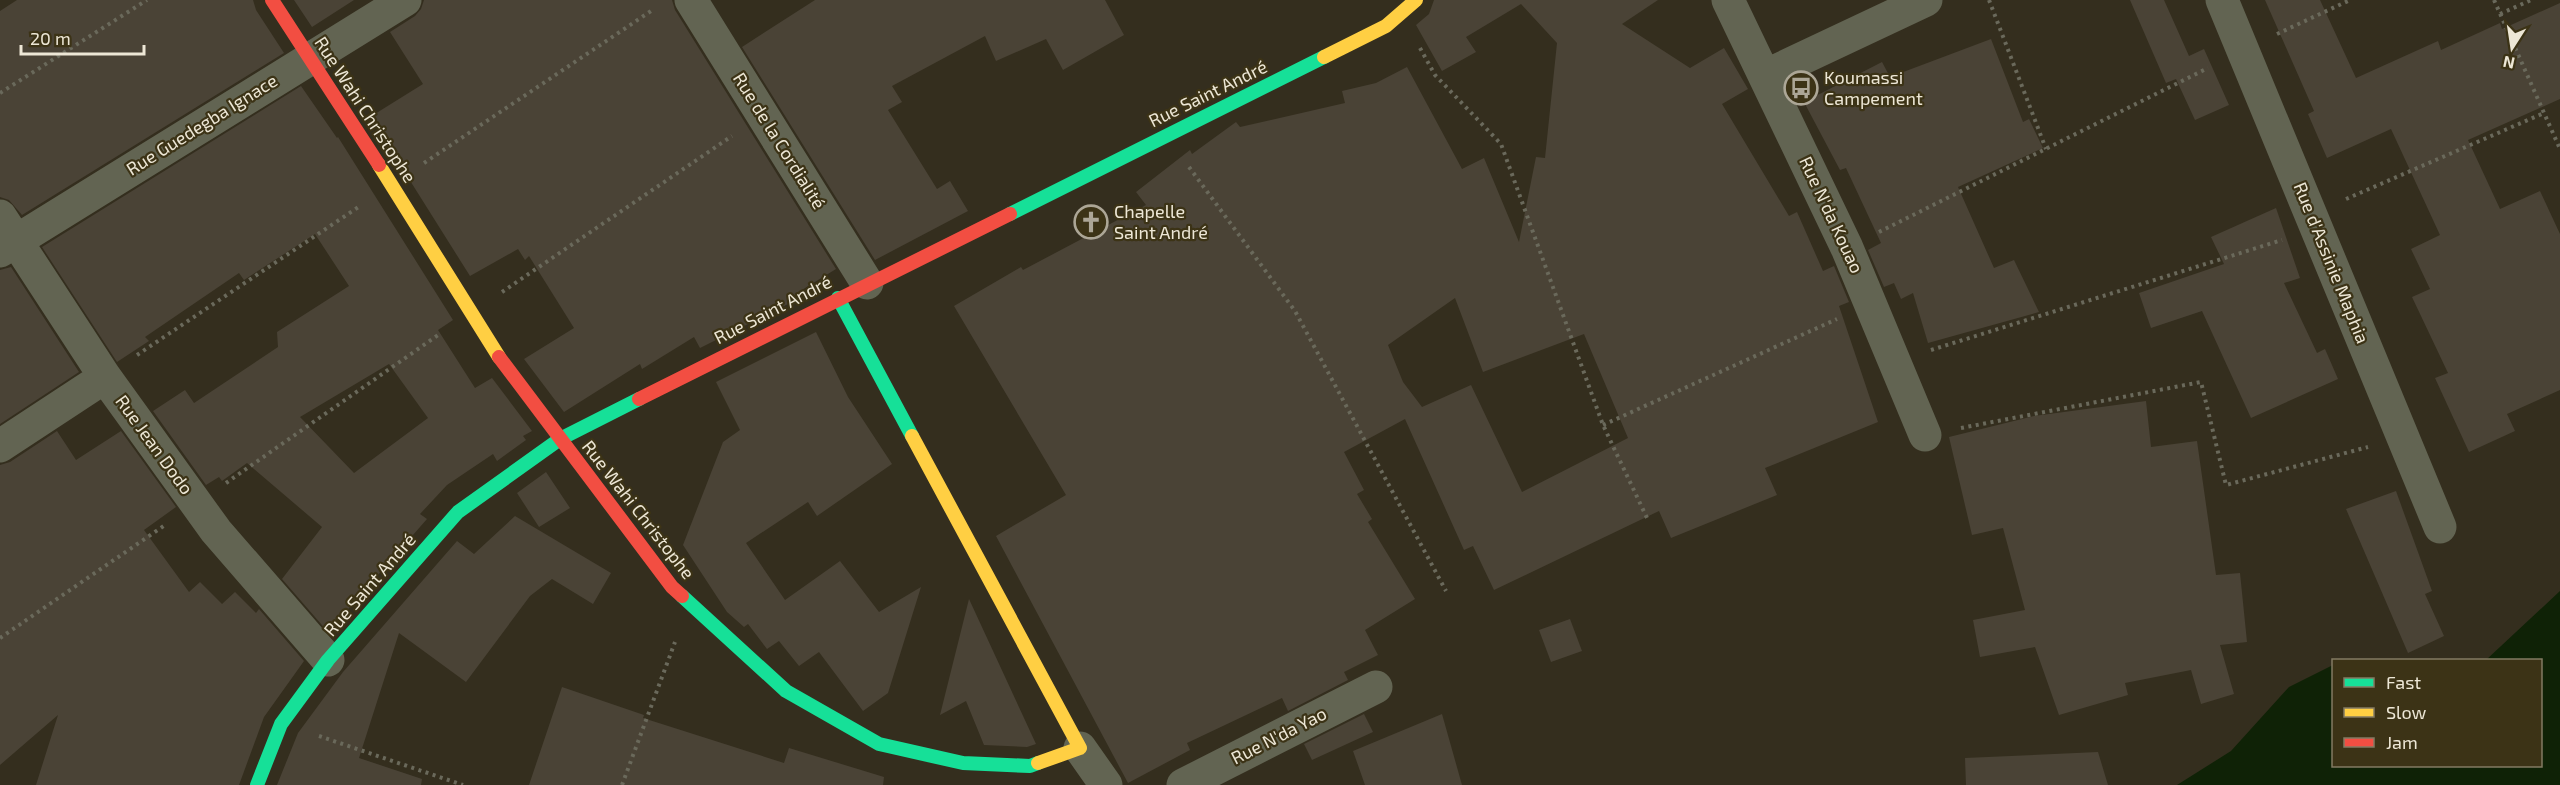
<svg xmlns="http://www.w3.org/2000/svg" width="2560" height="785" viewBox="0 0 2560 785" font-family="'Exo 2',sans-serif">
  <rect width="100%" height="100%" fill="#342e1e"/>
  <!-- water -->
  <path fill="#0f2206" d="M2560,591V785H2177L2231,751L2289,687L2333,665L2334,766H2540V660H2486Z"/>
  <!-- building -->
  <path fill="#4a4336" fill-rule="evenodd" d="M17,0H253L256,10L284,53L22,215L9,200L0,197V11Z
    M294,0H354L312,27Z
    M424,0H672L675,10L836,269L797,293L800,298L700,348L694,337L642,369L640,364L564,412L524,359L574,328L529,256L525,260L518,249L470,276L370,117L423,84L390,32L415,16L421,9Z
    M815,0H1105L1124,35L1063,70L1046,39L996,61L985,36L892,86L902,102L888,110L937,189L950,181L968,211L875,260L742,47Z
    M1434,0H1658L1622,24L1690,68L1724,48L1748,89L1722,104L1789,216L1797,212L1823,271L1834,266L1849,302L1839,306L1878,422L1765,468L1777,495L1671,538L1659,511L1494,590L1473,546L1464,550L1405,419L1344,452L1364,490L1357,494L1372,519L1368,522L1415,599L1365,630L1378,655L1344,672L1348,680L1288,711L1282,698L1187,743L1190,750L1128,783L996,536L1066,495L954,306L1021,267L1023,270L1146,205L1136,192L1190,150L1192,154L1236,122L1240,127L1345,103L1342,91L1376,83L1407,67L1462,169L1484,158L1519,242L1536,157L1545,158L1557,43L1521,4L1466,37L1476,52L1442,71L1416,25L1429,14ZM1455,298L1483,372L1584,334L1628,438L1522,492L1471,385L1422,407L1403,382L1388,345Z
    M2130,0H2164L2189,56L2204,49L2229,105L2195,120L2176,79L2166,83Z
    M2265,0H2320L2356,78L2438,41L2441,50L2500,23L2502,29L2560,3V99L2468,140L2500,209L2540,191L2560,234V390L2507,414L2515,431L2469,452L2435,378L2448,373L2412,297L2430,289L2411,249L2440,235L2391,129L2327,158L2308,114L2314,111Z
    M1991,39L2023,122L2029,119L2043,148L1958,187L1994,268L2014,260L2039,312L1928,343L1913,293L1901,299L1894,283L1884,287L1868,250L1881,243L1846,168L1840,170L1804,102L1882,62L1890,77Z
    M301,86L337,138L338,137L453,320L438,330L475,388L492,378L532,431L523,436L526,440L497,461L493,454L447,485L420,514L427,519L328,632L282,579L322,527L247,463L222,481L219,477L206,485L153,411L185,390L194,403L278,347L277,332L349,286L315,234L244,280L239,273L145,337L149,341L117,362L42,247ZM389,364L428,418L354,473L300,417Z
    M2276,208L2300,278L2284,283L2317,353L2325,349L2338,379L2251,418L2202,311L2151,328L2139,293L2224,264L2211,237Z
    M11,267L79,372L0,424V270Z
    M816,332L848,397L892,464L817,516L808,502L746,543L785,600L840,561L879,612L921,587L888,693L863,711L819,652L799,666L779,641L767,649L748,624L744,627L727,612L683,545L723,442L740,430L716,382Z
    M2146,401L2151,447L2197,441L2216,575L2240,573L2247,642L2220,645L2234,694L2201,704L2191,670L2125,683L2128,695L2059,715L2035,647L1980,657L1973,620L2025,610L2003,528L1972,535L1949,437L2034,416Z
    M57,431L76,460L121,431L176,507L144,530L189,592L200,582L222,604L235,592L256,613L259,609L304,661L264,717L239,785H36L58,715L0,765V465L10,462Z
    M546,472L570,508L539,527L517,493Z
    M2396,491L2432,591L2425,594L2444,636L2408,653L2346,509Z
    M515,516L611,573L593,604L552,579L530,596L466,682L399,633L359,758L422,779L421,785H277L298,733L343,672L457,541L474,554Z
    M969,599L1036,744L1027,747L984,745L966,701L940,715Z
    M1570,619L1582,651L1551,662L1539,630Z
    M562,687L644,715L643,718L784,763L789,748L884,777L883,785H529Z
    M1364,714L1373,732L1312,760L1304,744Z
    M1442,714L1462,785H1365L1353,751Z
    M2098,752L2108,785H1966L1965,758Z"/>
  <g fill="none" stroke-linecap="round" stroke-linejoin="round">
    <!-- path -->
    <path stroke="#6a695b" stroke-width="4" stroke-dasharray="3 4.5" stroke-linecap="butt" d="M1989,0L2046,149
      M2494,0L2560,149
      M2500,14L2531,0
      M2277,34L2350,0
      M1420,48L1435,75L1501,144L1603,425L1648,520
      M0,93L147,0
      M424,163L654,9
      M1189,167L1295,311L1446,591
      M2346,199L2544,113
      M1879,232L2208,68
      M502,292L732,136
      M1931,350L2282,240
      M137,355L360,206
      M1603,425L1837,319
      M1961,428L2201,382L2226,485L2368,447
      M226,483L441,333
      M0,638L165,525
      M319,736L463,785
      M622,785L675,642"/>
    <!-- street -->
    <path stroke="#626452" stroke-width="33" d="M691,0L867,283
      M1728,0L1847,248L1925,435
      M2222,0L2440,527
      M1765,76L1926,0
      M0,216L105,377L216,531L328,660
      M0,251L405,0
      M0,446L105,377
      M1080,748L1106,785
      M1183,785L1376,687"/>
    <!-- fast -->
    <path stroke="#16e098" stroke-width="14" d="M1010,214L1324,57
      M838,298L912,436
      M682,596L786,691L879,744L963,763L1030,766L1038,763
      M257,785L281,724L328,660L458,512L560,439L639,399"/>
    <!-- slow -->
    <path stroke="#ffcf43" stroke-width="14" d="M1324,57L1386,26L1416,0
      M379,165L499,357
      M912,436L1080,748L1038,763"/>
    <!-- jam -->
    <path stroke="#f24e42" stroke-width="14" d="M272,0L379,165
      M499,357L672,587L682,596
      M639,399L1010,214"/>
  </g>
  <!-- icons -->
  <defs>
    <symbol id="bus-ring" viewBox="-11 -11 22 22"><circle r="9.5" fill="#3c3316" stroke="#aca696" stroke-width="1.5"/><path d="M-5-6H5V4H4V6H2V4H-2V6H-4V4H-5ZM-3.5-4V0h7V-4ZM-3.5 1.2v1.5H-2V1.2ZM2 1.2v1.5H3.5V1.2Z" fill="#aca696"/></symbol>
    <symbol id="church-ring" viewBox="-11 -11 22 22"><circle r="9.5" fill="#3c3316" stroke="#aca696" stroke-width="1.5"/><path d="M-1.2-6h2.4v3.5h3.3v2.4h-3.3V6h-2.4V-.1h-3.3v-2.4h3.3Z" fill="#aca696"/></symbol>
  </defs>
  <g fill-rule="evenodd">
    <use href="#bus-ring" x="1782" y="69" width="38" height="38"/>
    <use href="#church-ring" x="1072" y="203" width="38" height="38"/>
  </g>
  <g text-anchor="middle" stroke-width="4.5" stroke-linejoin="round" paint-order="stroke">
    <!-- poi labels -->
    <g font-size="18" fill="#ede7d6" stroke="#3c3316" text-anchor="start">
      <text x="1824" y="84">Koumassi<tspan x="1824" dy="21">Campement</tspan></text>
      <text x="1114" y="218">Chapelle<tspan x="1114" dy="21">Saint André</tspan></text>
    </g>
    <!-- street labels -->
    <g font-size="18" fill="#ede7d6" stroke="#3c3316">
      <text transform="translate(1208 94) rotate(-26)" y="6">Rue Saint André</text>
      <text transform="translate(365 110) rotate(57)" y="6">Rue Wahi Christophe</text>
      <text transform="translate(202 125) rotate(-32)" y="6">Rue Guedegba Ignace</text>
      <text transform="translate(779 141) rotate(58)" y="6">Rue de la Cordialité</text>
      <text transform="translate(1831 215) rotate(65)" y="6">Rue N'da Kouao</text>
      <text transform="translate(2331 263) rotate(68)" y="6">Rue d'Assinie Maphia</text>
      <text transform="translate(773 310) rotate(-27)" y="6">Rue Saint André</text>
      <text transform="translate(154 445) rotate(54)" y="6">Rue Jean Dodo</text>
      <text transform="translate(638 510) rotate(52)" y="6">Rue Wahi Christophe</text>
      <text transform="translate(370 585) rotate(-49)" y="6">Rue Saint André</text>
      <text transform="translate(1279 736) rotate(-27)" y="6">Rue N'da Yao</text>
    </g>
  </g>
  <!-- legend -->
  <rect x="2332" y="659" width="210" height="108" fill="#3c3316" stroke="#837b63" stroke-width="1.5"/>
  <rect x="2344" y="678" width="30" height="9" fill="#16e098" stroke="#837b63" stroke-width="1.5"/>
  <text x="2386" y="689" font-size="18" fill="#ede7d6">Fast</text>
  <rect x="2344" y="708" width="30" height="9" fill="#ffcf43" stroke="#837b63" stroke-width="1.5"/>
  <text x="2386" y="719" font-size="18" fill="#ede7d6">Slow</text>
  <rect x="2344" y="738" width="30" height="9" fill="#f24e42" stroke="#837b63" stroke-width="1.5"/>
  <text x="2386" y="749" font-size="18" fill="#ede7d6">Jam</text>
  <!-- north arrow -->
  <g transform="translate(2512 48) rotate(192)" stroke="#3c3316" stroke-width="4.5" paint-order="stroke">
  <path d="M0-4.5L10 22L0 15L-10 22Z" fill="#ede7d6"/>
  <text y="-9" font-size="16" font-weight="bold" text-anchor="middle" fill="#ede7d6">N</text>
  </g>
  <!-- scale -->
  <path d="M21 45v9h123v-9" fill="none" stroke="#ede7d6" stroke-width="3"/>
  <text x="30" y="45" font-size="18" fill="#ede7d6" stroke="#3c3316" stroke-width="4.5" paint-order="stroke">20 m</text>
</svg>
